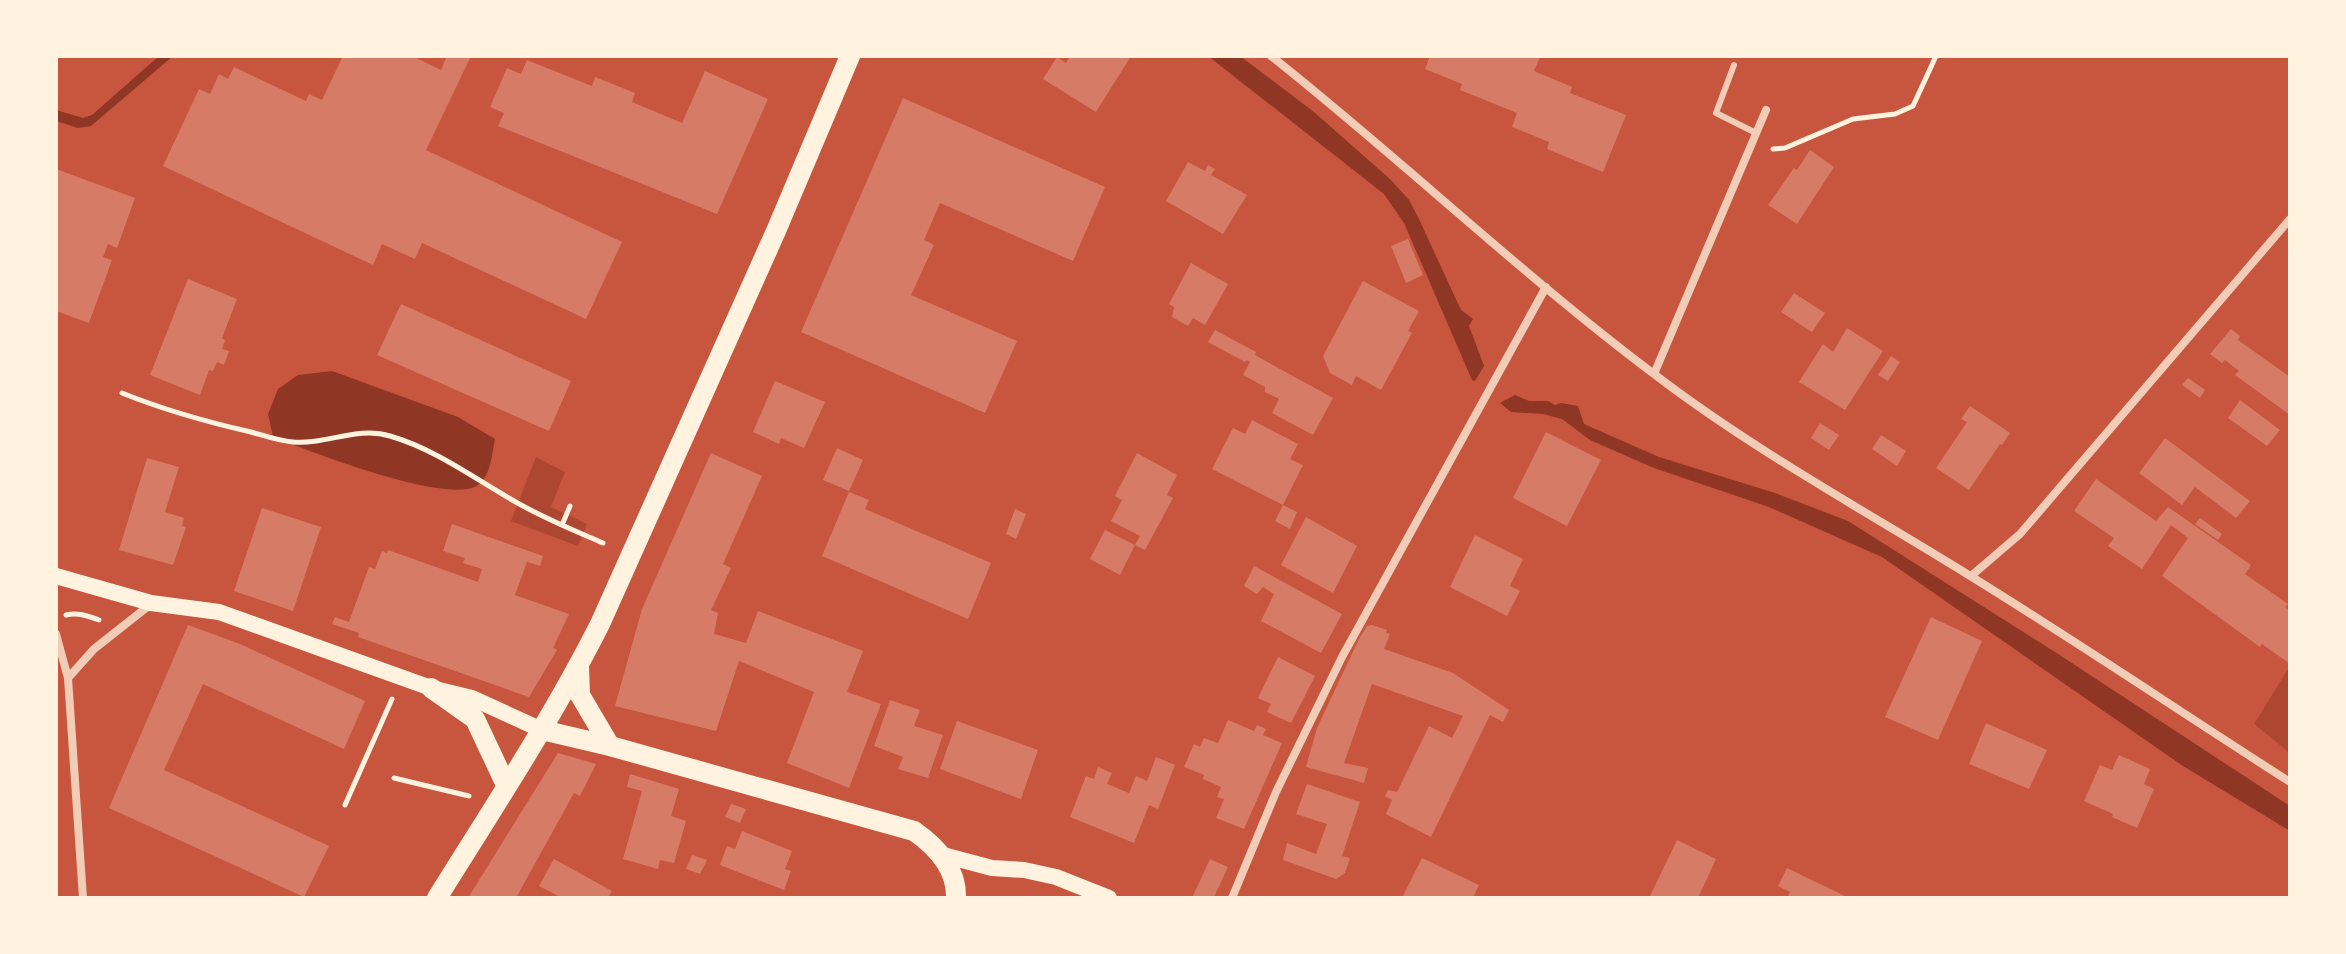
<svg xmlns="http://www.w3.org/2000/svg" width="2346" height="954" viewBox="0 0 2346 954" font-family="'Golos Text',sans-serif">
  <rect width="100%" height="100%" fill="#c8553d"/>
  <!-- green -->
  <path fill="#ae4732" d="M536,457L565,472L551,507L587,524L578,546L511,521Z
    M2290,666V753L2254,724Z"/>
  <!-- water -->
  <path fill="#8f3625" d="M159,56H173L91,126L78,128L56,121V110L83,118L92,115Z
    M1208,56H1240L1314,112L1391,180L1409,200L1418,217L1461,310L1473,319L1469,326L1484,366L1475,381L1472,380L1404,223L1384,194Z
    M332,371L458,417L495,439C492,453 491,476 478,485C449,506 307,450 273,437L268,414L278,389L298,375Z
    M1515,395L1529,401H1548L1555,405L1561,403L1578,406L1584,424L1659,457L1775,493L1848,521L2055,652L2290,806V831L2183,766L1882,557L1769,507L1654,468L1590,440L1562,419L1543,414L1511,412L1500,403Z"/>
  <!-- building -->
  <path fill="#d67c66" d="M343,56H412L441,70L447,56H471L426,150L622,242L586,319L422,243L415,259L382,244L373,265L163,166L199,89L210,94L219,74L228,79L234,67L306,101L309,94L322,100Z
    M1070,56H1131L1096,112L1043,79L1057,57L1066,63Z
    M1430,56L1540,57L1534,71L1572,87L1570,93L1626,115L1603,172L1547,149L1549,142L1512,127L1517,113L1460,90L1462,84L1425,69Z
    M527,60L592,86L595,77L635,93L632,102L682,123L705,71L768,99L717,214L498,126L504,113L490,107L507,68L521,74Z
    M903,98L1105,187L1073,261L940,203L924,240L934,245L911,295L1017,341L985,413L801,332Z
    M1810,150L1834,167L1797,224L1768,205L1794,168L1797,170Z
    M1188,162L1205,171L1208,165L1215,169L1211,175L1247,195L1223,234L1166,201Z
    M56,169L135,198L117,248L108,244L103,257L112,260L89,323L56,311Z
    M1408,239L1423,275L1406,283L1391,246Z
    M1191,263L1228,284L1205,325L1193,318L1188,326L1172,317L1174,307L1169,304Z
    M188,279L237,299L222,338L225,340L222,349L229,351L224,365L217,362L213,371L209,370L200,395L150,375Z
    M1363,281L1419,311L1408,331L1412,333L1381,390L1356,376L1352,385L1330,373L1323,356Z
    M1794,293L1825,313L1812,332L1781,312Z
    M401,304L571,381L549,431L377,355Z
    M1847,328L1883,351L1845,410L1799,382L1823,344L1833,352Z
    M2231,329L2240,336L2238,340L2290,377V415L2235,375L2239,371L2225,360L2222,363L2210,354Z
    M1215,330L1256,352L1255,355L1271,364L1333,398L1313,435L1272,413L1279,399L1265,392V387L1243,375L1250,362L1247,360L1245,362L1208,342Z
    M1891,356L1900,362L1888,381L1878,375Z
    M2188,378L2205,390L2200,398L2182,385Z
    M775,381L825,402L804,448L781,438L779,444L753,432Z
    M2240,400L2280,430L2267,446L2228,418Z
    M1970,406L2010,433L2002,445L2000,444L1969,490L1936,468L1967,422L1961,419Z
    M1252,420L1298,444L1290,459L1303,465L1283,505L1212,469L1233,428L1245,434Z
    M1820,423L1839,435L1829,450L1811,438Z
    M1546,432L1601,460L1567,526L1513,498Z
    M1881,435L1906,451L1897,466L1872,449Z
    M2165,438L2250,501L2236,518L2195,487L2182,505L2139,473Z
    M837,448L863,460L849,491L823,480Z
    M711,453L762,476L723,564L731,568L711,610L718,613L714,634L746,643L758,611L863,651L847,692L881,704L849,788L787,763L814,692L739,661L716,731L615,706L642,609Z
    M1137,453L1177,475L1167,495L1173,498L1145,550L1135,545L1140,536L1111,521L1122,500L1115,496Z
    M147,458L179,467L165,512L184,518L182,526L186,527L173,565L119,550Z
    M2096,479L2156,521L2168,507L2251,565L2245,574L2288,604L2285,607L2290,611V664L2262,644L2260,647L2162,576L2188,538L2171,525L2142,569L2108,546L2114,538L2074,511Z
    M849,492L869,500L865,509L991,563L968,619L822,556Z
    M1283,505L1297,512L1290,529L1275,521Z
    M262,508L321,527L293,611L234,591Z
    M1015,509L1026,514L1016,539L1006,534Z
    M1306,517L1357,546L1333,593L1281,565Z
    M2200,518L2222,534L2218,540L2195,524Z
    M452,524L543,556L540,566L527,562L515,595L569,614L553,648L557,650L529,697L358,637L359,633L332,624L335,617L349,622L369,567L375,569L382,551L387,553L388,550L478,582L482,569L463,563L465,558L443,551Z
    M1105,530L1135,545L1120,575L1090,559Z
    M1475,535L1523,559L1510,586L1520,591L1507,616L1450,587Z
    M1254,566L1342,614L1321,653L1261,621L1274,594L1263,587L1257,594L1244,586Z
    M1931,617L1982,641L1938,740L1885,717Z
    M188,625L240,644L365,701L344,749L203,684L164,770L329,846L304,897L109,808Z
    M1372,625L1387,630L1386,633L1390,634L1384,649L1453,673L1509,710L1503,722L1490,715L1431,837L1386,814L1392,800L1385,796L1388,790L1397,792L1429,726L1452,738L1463,716L1372,684L1344,763L1368,768L1364,783L1306,767L1317,728L1359,639L1367,626Z
    M1278,657L1315,676L1291,723L1267,712L1271,704L1258,698Z
    M890,700L920,710L914,726L943,735L928,778L898,769L903,757L874,746Z
    M1228,720L1254,731L1257,725L1266,729L1263,735L1282,743L1244,829L1216,818L1224,799L1217,797L1221,787L1203,779L1204,775L1184,767L1194,744L1200,747L1204,738L1218,743Z
    M957,721L1038,750L1021,799L940,769Z
    M1986,723L2047,750L2029,789L1969,764Z
    M558,753L596,764L580,796L574,793L516,898H468Z
    M2119,755L2150,769L2144,784L2154,789L2137,828L2112,817L2113,814L2084,801L2100,765L2112,770Z
    M1156,757L1175,765L1158,809L1149,805L1134,843L1070,817L1086,776L1094,779L1098,767L1112,773L1107,784L1129,793L1136,776L1147,781Z
    M630,774L679,789L671,816L686,821L674,863L660,860L658,869L623,859L642,791L627,787Z
    M1307,784L1360,802L1342,856L1350,858L1345,873L1336,879L1283,860L1287,843L1316,854L1327,824L1296,814Z
    M731,804L746,809L740,823L725,817Z
    M742,831L792,851L785,869L791,871L784,890L720,865L727,846L735,849Z
    M1677,840L1716,859L1698,898H1649Z
    M692,855L707,860L700,874L686,869Z
    M1422,858L1479,885L1473,898H1402Z
    M554,859L612,891L608,898H562L539,886Z
    M1210,859L1228,867L1214,897L1192,898Z
    M1787,868L1849,898H1787L1790,892L1778,886Z"/>
  <g fill="none" stroke-linecap="round" stroke-linejoin="round">
    <!-- path -->
    <path stroke="#fff3e0" stroke-width="5" d="M1773,149L1785,148L1853,119L1895,114L1913,106L1936,56
      M122,393C164,410 207,422 251,432C265,436 279,441 293,442C326,445 357,426 390,436C435,449 474,478 514,501C543,518 573,530 603,543
      M562,525L570,506
      M66,615C78,612 88,616 99,620
      M394,778L469,796
      M345,805L392,699"/>
    <!-- service -->
    <path stroke="#f1ccb7" stroke-width="6" d="M1734,65L1716,113L1756,133"/>
    <!-- minor -->
    <path stroke="#f1ccb7" stroke-width="8" d="M1271,56C1401,159 1521,274 1654,374C1752,449 1862,509 1967,574C2076,641 2182,713 2290,782
      M1654,374L1766,110
      M1971,576L2020,534L2290,219
      M56,634L68,678L83,898
      M68,678L94,649L151,604
      M1232,898L1276,792L1342,657L1546,287"/>
    <!-- secondary -->
    <path stroke="#fff3e0" stroke-width="16" d="M56,576L151,603L219,612L431,688L472,698L542,730
      M943,855L992,868L1024,870L1056,877L1109,898"/>
    <!-- primary -->
    <path stroke="#fff3e0" stroke-width="20" d="M579,666L580,695L610,746
      M431,688L475,719L506,785
      M542,730L610,746L914,831C937,847 957,868 956,898
      M437,898C493,808 552,719 600,624L776,231L850,56"/>
  </g>
  <!-- border -->
  <rect width="2346" height="954" fill="none" stroke="#fff3e0" stroke-width="116"/>
</svg>
